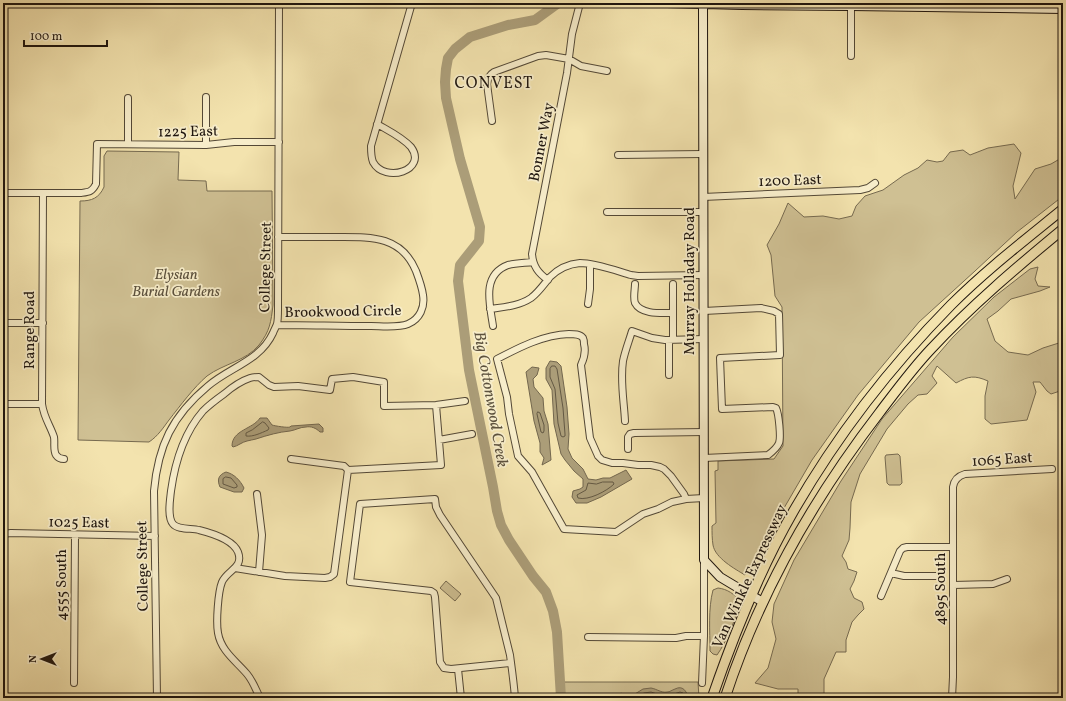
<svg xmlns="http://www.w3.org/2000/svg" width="1066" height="701" viewBox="0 0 1066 701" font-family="Vollkorn,serif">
  <rect width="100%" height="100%" fill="#f3e3ae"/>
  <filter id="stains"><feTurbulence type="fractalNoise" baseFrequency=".005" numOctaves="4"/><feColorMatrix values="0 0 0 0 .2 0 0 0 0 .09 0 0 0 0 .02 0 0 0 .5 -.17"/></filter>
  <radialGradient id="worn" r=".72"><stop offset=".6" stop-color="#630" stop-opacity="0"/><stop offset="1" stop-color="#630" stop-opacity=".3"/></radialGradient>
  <!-- green -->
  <path fill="#cfc093" stroke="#766a50" d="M1014,144L1021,153L1013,186L1015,199L1035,169L1051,164L1063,157V196L1017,232L975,271L919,322L858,395L812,460L745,575C735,569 715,558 713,545C712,539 712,532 712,526L716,523L715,471L718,470V461L774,459L783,446L782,307L775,296L771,255L767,245L779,224L788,203L804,217L823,216L839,219L852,216L856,206L865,196L883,190L904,175L918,168L927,160L937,162L943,161L950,152L963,150L970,155L988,148Z
    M107,151L179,152L178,180L206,181L207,191H272L273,305C271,322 270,331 259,345C246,361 223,364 207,376C194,387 180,406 169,420C163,428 158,436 149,442L78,440L80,201C92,201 99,198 104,187V156Z
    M1038,267L1035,279L1038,286L1050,287L1040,291L1011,299L998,311L987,319L995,341L1008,352L1028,355L1043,348L1062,342L1063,341V390L1051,394L1047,391L1040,382H1033L1036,392L1027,420L991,424L985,419V396L988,381C974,375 969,376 956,383L937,366L932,376L937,383L927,394L918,395L908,404L887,429L860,474L851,502L850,528L849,540L842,556L846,562L848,569L857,572L854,581L850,589L854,598L862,602L864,609L858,615L852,622L846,640V652H836L824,679V694L825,698H798V689H778L755,683L768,668L776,639L772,622L774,604L794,560L841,481L882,419L953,337L994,297L1030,269Z
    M898,454L900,456L902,483L900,485H889L887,483L885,457L886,455Z
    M446,581L461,594L455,601L440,588Z
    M718,588C727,589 735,594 740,602C736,618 727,641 717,655L713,654L710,651C710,631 708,609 713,590Z
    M561,682H698L699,698H561Z"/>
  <!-- water -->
  <path fill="#ab9d78" stroke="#73674e" d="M550,361L557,362L561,366L567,407L569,434L568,449L572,458L583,469L588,479L596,480L603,478H610L626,470L632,479L601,497L587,503H576L572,497L573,491L580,489L583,487V479L574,471L565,460L561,454L554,424L552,390L546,379V368Z
    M532,367L539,368L537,375L533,379L534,387L543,398L544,411L548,424L551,460L542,465L544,458L540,452V443L534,421L526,372Z
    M260,418H267L272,425C275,426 288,428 290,427L291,426C300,425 310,425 319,424L323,428V432H320C316,428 311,426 306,427C300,427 296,430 290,431C279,432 268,435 256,439C253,440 250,440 247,441C242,442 238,446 233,447L232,446C232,430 253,429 260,418Z
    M226,472C234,474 240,480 244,488L242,492H234L220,487C217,480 218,475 226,472Z
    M651,688C657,689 661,693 667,692C670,692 672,690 675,689C683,685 686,691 689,698H615L621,693L626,696L630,697L643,689Z"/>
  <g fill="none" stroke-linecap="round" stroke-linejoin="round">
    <!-- shore -->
    <path stroke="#645943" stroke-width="1" d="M552,366H555L557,369L563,408L565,434V436L563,437L561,436L558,423L555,389L550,377V369Z
      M538,412L540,413L544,425V431L543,433L541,432L537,414Z
      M263,422L265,423L269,428L268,430C261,433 253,437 246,436V433L252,430Z
      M226,477L231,478L237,485V487L234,488L223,484V479Z
      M603,482H613L614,484C607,491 588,501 578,498L577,495L586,490L588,483L596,484Z
      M635,698L644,693L651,692L663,696H668L680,692L683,693L684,698"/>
    <!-- river -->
    <path stroke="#ab9d78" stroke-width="10" d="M557,4L535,20L508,25L470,37L455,49L448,58L446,69L445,82L446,98L460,159L480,227L479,241L460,265L458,281L469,370L493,487L497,511L501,525L509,540L533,576L546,592L553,611L557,632L561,698"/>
    <defs>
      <path id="street" d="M851,56V6
        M206,97V145
        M492,121L487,84C488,78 489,75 494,72L538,56L546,55L569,59L581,66L607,71
        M377,124C389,131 402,137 411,147C428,170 385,184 373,162C371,157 371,151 371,146L412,3
        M128,144V98
        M618,155L703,154
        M3,193H81C89,192 92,192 96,184L97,144L206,145L234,142H279
        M43,193L42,404C44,418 50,425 54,437C55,443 53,450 56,455C58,458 61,459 64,459
        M703,197L860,190L868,188L875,183
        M607,212H703
        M548,280C538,273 533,266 532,254L567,73L572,34L580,3
        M635,284C635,289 633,298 635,303C641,315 662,313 673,313
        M673,284V340
        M588,304L590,289V264
        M490,309C504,307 519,306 531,298C539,292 544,284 550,277C558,269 569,264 580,263C595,263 617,271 631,275L638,276L703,275
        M704,311L761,308L774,311L779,314L780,355L720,358L722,409L773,407L776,408C779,414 781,438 779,443C777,448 772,452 768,455L704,458
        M3,323H43
        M277,325C308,325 340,326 371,326C381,326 398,328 408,324C420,319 425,307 423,295C422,287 419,279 416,271C401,235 370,237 336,237C317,237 298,237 278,237
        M493,326C490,305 481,275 508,265C516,263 525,263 533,262
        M669,340V375
        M3,404H42
        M625,421C624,401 620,381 623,361C625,351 629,341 632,331L652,338L665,340L704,339
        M439,440L472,434
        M628,449V437L630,434L634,433L704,432
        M291,459L344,466L348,470
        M348,470L441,465L436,405
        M257,494L262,535L259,572
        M686,499L684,494L671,476L664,469L660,467L651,465H638L623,463H612L602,460L598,456L590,438L581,365C584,359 586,352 584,344C584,342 584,340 583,338C580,334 574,334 569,334C543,335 520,347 497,359L507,397L509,414L518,456L532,472L564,529L616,532L643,514L658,509L672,502L686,499L704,498
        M3,534L11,533L155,536
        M235,568L285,576L325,578L330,577L334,574L348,470
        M891,573L904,576H936
        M953,585L993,584L1007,579
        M881,596L900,551L903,548L907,547H953
        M588,637L676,638L686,636H704
        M511,663L451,669L444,668L440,662L435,597L434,593L431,591L350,582L360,504L435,499L436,507L440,515L496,598L510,655C512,670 514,684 515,698
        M458,669L461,698
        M74,683L75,535
        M702,683L704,636V560
        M157,698L154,491C158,446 172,416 208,386C230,367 260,361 273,333C274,330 276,327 277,324C278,320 278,314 278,309L279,3
        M260,698C256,690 253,681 247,674C236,661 221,651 218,633C216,622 218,592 222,582C227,570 244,568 238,552C233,540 211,533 199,530C192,528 178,530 173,524C167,517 170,500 171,491C175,462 183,434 203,411C209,405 217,399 224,394C231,388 241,381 250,378C253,377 256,377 259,377L269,385L274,387L298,386L330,390L332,379L353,377L384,382V406L436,405L465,401
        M952,698L953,677V487C954,480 958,476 965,474L1052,469"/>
      <path id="secondary" d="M667,3L742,5L851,6L1063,9
        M703,3L704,560L720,577L740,589L763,602"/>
      <path id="primary" d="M712,698C734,634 759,571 793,512C836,437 890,367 951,305C986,270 1025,240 1063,209
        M725,698C759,594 813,499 880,412C896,391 912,369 931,349C972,305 1017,267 1063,229"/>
    </defs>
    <!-- street casing -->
    <use href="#street" stroke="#534836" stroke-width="8"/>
    <!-- secondary casing -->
    <use href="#secondary" stroke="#1e150e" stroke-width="10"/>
    <!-- primary casing -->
    <use href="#primary" stroke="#1e150e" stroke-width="11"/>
    <!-- street -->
    <use href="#street" stroke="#f7edca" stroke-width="6"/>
    <!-- secondary -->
    <use href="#secondary" stroke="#f7edca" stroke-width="8"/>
    <!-- primary -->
    <use href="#primary" stroke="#f3e3ae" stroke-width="9"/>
  </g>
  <g text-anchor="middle" stroke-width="3.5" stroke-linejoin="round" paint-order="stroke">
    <!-- street labels -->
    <g font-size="15" fill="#1e150e" stroke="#f7edca">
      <text transform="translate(188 131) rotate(-1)" y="5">1225 East</text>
      <text transform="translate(541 142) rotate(-79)" y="5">Bonner Way</text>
      <text transform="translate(790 180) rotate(-2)" y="5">1200 East</text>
      <text transform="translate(265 267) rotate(-89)" y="5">College Street</text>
      <text transform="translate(689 281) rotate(-90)" y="5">Murray Holladay Road</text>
      <text transform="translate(343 311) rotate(-1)" y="5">Brookwood Circle</text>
      <text transform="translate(29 330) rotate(-90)" y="5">Range Road</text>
      <text transform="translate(1002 459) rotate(-4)" y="5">1065 East</text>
      <text transform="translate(79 522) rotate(1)" y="5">1025 East</text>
      <text transform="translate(142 566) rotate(-91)" y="5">College Street</text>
      <text transform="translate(749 576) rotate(-65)" y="5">Van Winkle Expressway</text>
      <text transform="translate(61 585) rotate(-90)" y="5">4555 South</text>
      <text transform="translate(940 589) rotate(-90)" y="5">4895 South</text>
    </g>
    <!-- park labels -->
    <g font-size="15" font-style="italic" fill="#5c513d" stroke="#f7edca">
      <text x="176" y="279">Elysian<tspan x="176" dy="17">Burial Gardens</tspan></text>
    </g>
    <!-- neighbourhood labels -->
    <g font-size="16" letter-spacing="1" fill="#1e150e" stroke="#f7edca">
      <text x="494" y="88">CONVEST</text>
    </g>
    <!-- water labels -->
    <g font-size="16" font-style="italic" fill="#5d523e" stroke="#f7edca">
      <text transform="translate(492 399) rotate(80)" y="6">Big Cottonwood Creek</text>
    </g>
  </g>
  <!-- margin -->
  <rect width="1066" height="701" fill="none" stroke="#f3e3ae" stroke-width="16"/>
  <rect x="4" y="4" width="1058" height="693" fill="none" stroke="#1e150e" stroke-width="2"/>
  <rect x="8" y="8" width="1050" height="685" fill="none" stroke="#1e150e"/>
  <!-- north arrow -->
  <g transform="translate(42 659) rotate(270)" stroke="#f7edca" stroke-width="3" paint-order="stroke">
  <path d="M0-3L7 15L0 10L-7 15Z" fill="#1e150e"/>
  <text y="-6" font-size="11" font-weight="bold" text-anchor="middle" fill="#1e150e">N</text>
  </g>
  <!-- scale -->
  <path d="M24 40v6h83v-6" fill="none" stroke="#1e150e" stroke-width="2"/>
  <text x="30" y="40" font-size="12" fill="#1e150e" stroke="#f7edca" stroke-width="3" paint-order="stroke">100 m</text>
  <rect width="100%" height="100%" filter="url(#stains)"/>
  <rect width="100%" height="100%" fill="url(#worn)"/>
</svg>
